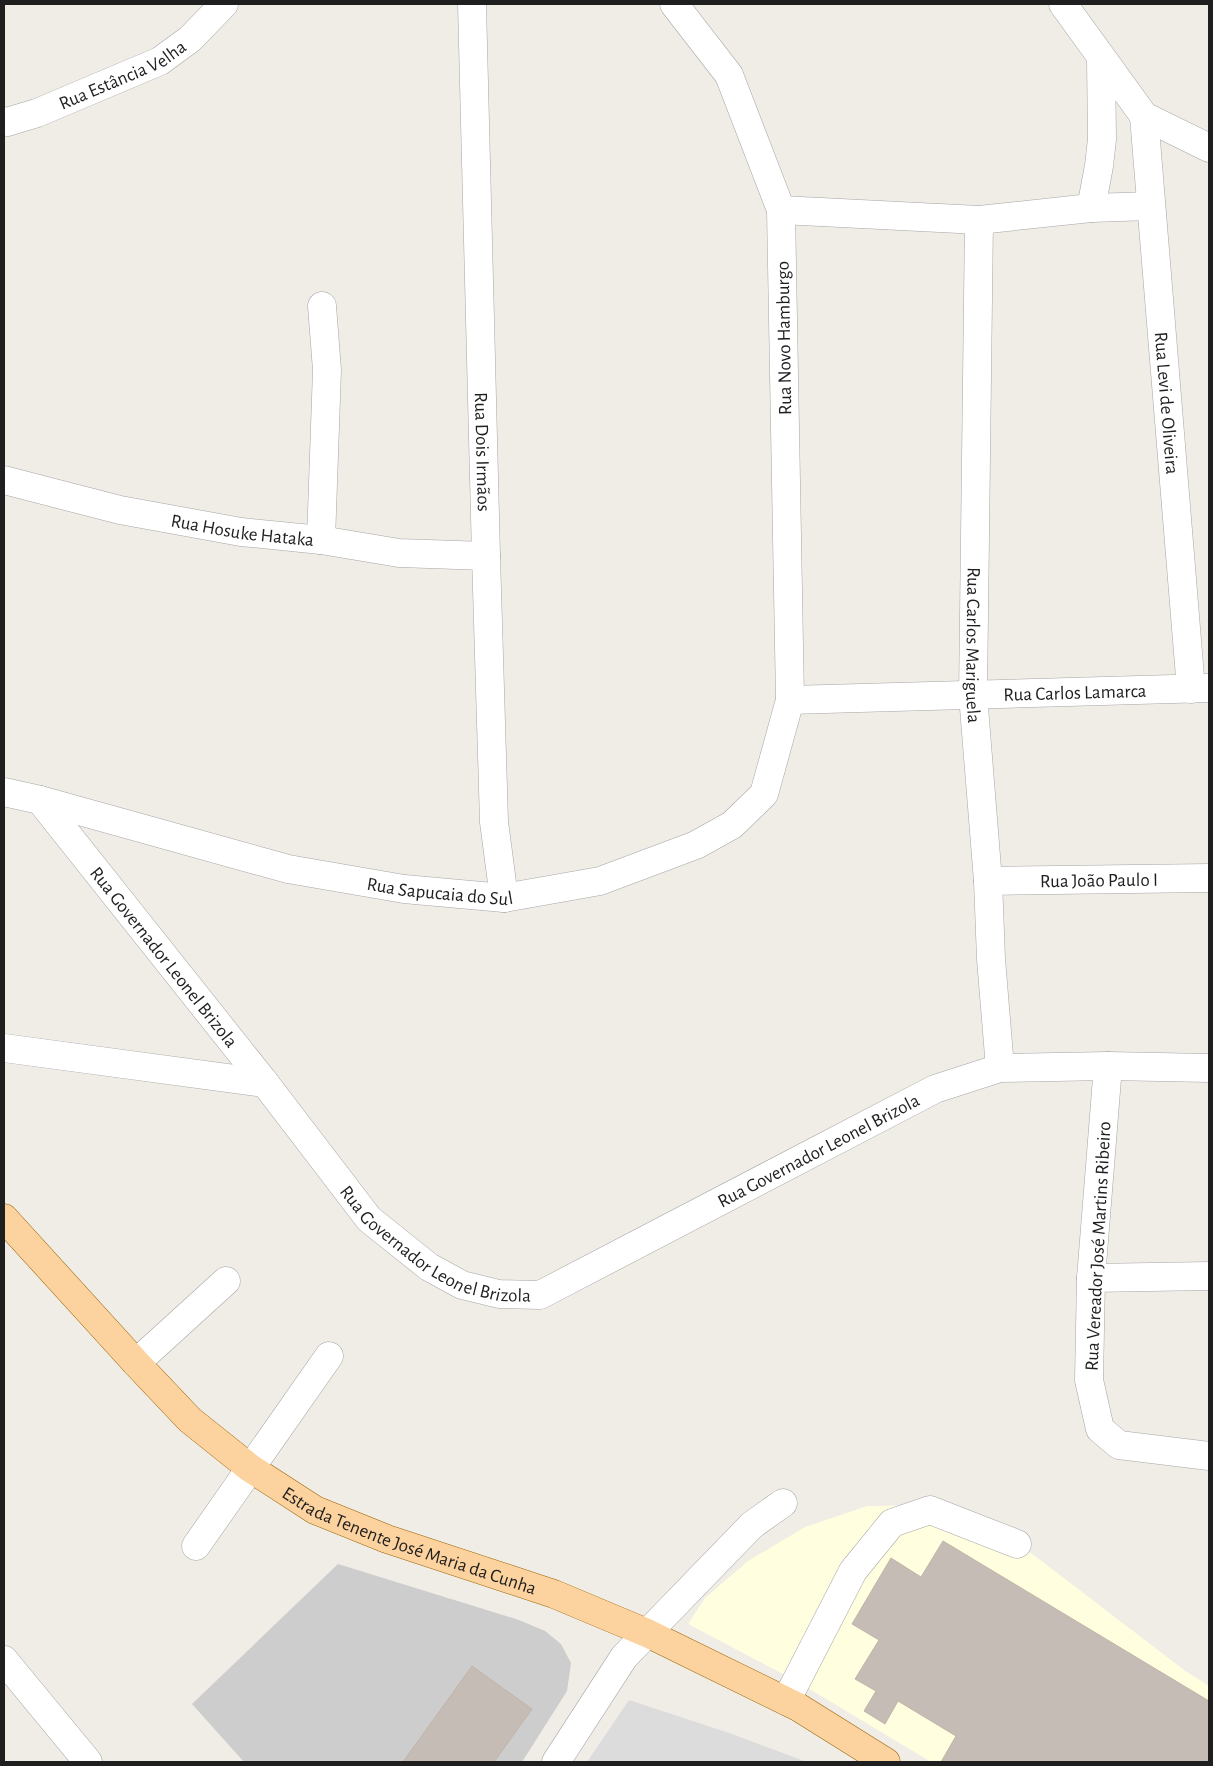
<svg xmlns="http://www.w3.org/2000/svg" width="1213" height="1766" viewBox="0 0 1213 1766" font-family="'Alegreya Sans',sans-serif">
  <rect width="100%" height="100%" fill="#f0ece6"/>
  <!-- residential -->
  <path fill="#dddcdc" d="M629,1700L732,1734L807,1762H587Z"/>
  <!-- education -->
  <path fill="#fffedf" d="M936,1505L990,1524L1039,1559L1184,1670L1209,1686V1762H931L796,1681L688,1624L705,1598L748,1561L805,1527L867,1506Z"/>
  <!-- religious -->
  <path fill="#cdcdcd" d="M338,1564L519,1620L545,1631L561,1644L571,1663L567,1691L522,1762H244L192,1704Z"/>
  <!-- building -->
  <path fill="#c5bcb5" stroke="#c2b3a8" d="M943,1541L1209,1701V1762H941L956,1736L898,1701L885,1724L864,1711L876,1691L855,1679L879,1640L852,1624L891,1558L921,1577Z
    M472,1666L532,1709L494,1762H403Z"/>
  <g fill="none" stroke-linecap="round" stroke-linejoin="round">
    <defs>
      <g id="minor">
        <path id="s1" d="M472,4L486,556L494,822L504,898"/>
        <path d="M1063,4L1144,116L1209,148"/>
        <path id="s2" d="M1144,116L1191,689"/>
        <path id="s3" d="M4,121L7,122L37,113L160,61L190,39L224,4"/>
        <path d="M1091,208L1099,166L1102,139L1101,59"/>
        <path d="M781,210L979,220L1091,208L1151,206"/>
        <path id="s4" d="M979,220L973,695L988,881L991,959L1000,1068"/>
        <path id="s5" d="M4,480L120,510L241,532L321,540L399,553L486,556"/>
        <path d="M321,540L327,370L322,306"/>
        <path id="s6" d="M790,700L1208,688"/>
        <path id="s7" d="M4,792L40,800L288,869L404,889L504,898L600,881L696,845L732,825L764,794L790,700L781,210L729,75L674,4"/>
        <path id="s8" d="M40,800L265,1083L369,1219L429,1267L462,1285L499,1294L540,1295L935,1089L1000,1068L1108,1066L1209,1068"/>
        <path id="s9" d="M988,881L1209,878"/>
        <path d="M4,1048L265,1083"/>
        <path d="M1108,1066L1091,1278L1089,1380L1100,1429L1119,1445L1209,1456"/>
        <path d="M1091,1278L1209,1276"/>
        <path d="M136,1363L226,1281"/>
        <path d="M196,1546L329,1356"/>
        <path d="M4,1660L88,1762"/>
        <path d="M786,1701L853,1571L892,1523L930,1510L1017,1544"/>
        <path d="M556,1762L624,1657L752,1525L783,1503"/>
      </g>
      <g id="major">
        <path id="s10" d="M4,1218L136,1363L190,1420L250,1468L315,1510L387,1539L554,1594L647,1633L798,1707L886,1762"/>
      </g>
    </defs>
    <!-- minor casing -->
    <use href="#minor" stroke="#a6a6a6" stroke-width="29"/>
    <!-- major casing -->
    <use href="#major" stroke="#9a6400" stroke-width="29"/>
    <!-- minor -->
    <use href="#minor" stroke="#fff" stroke-width="28"/>
    <!-- major -->
    <use href="#major" stroke="#fcd29f" stroke-width="28"/>
  </g>
  <g text-anchor="middle" stroke-width="4" stroke-linejoin="round" paint-order="stroke">
    <!-- street labels -->
    <g font-size="19" fill="#1f1f1f" stroke="#fff">
      <text dy="7" stroke="none"><textPath href="#s3" startOffset="128">Rua Estância Velha</textPath></text>
      <text transform="translate(783 338) rotate(-91)" y="7">Rua Novo Hamburgo</text>
      <text dy="7" stroke="none"><textPath href="#s2" startOffset="288">Rua Levi de Oliveira</textPath></text>
      <text dy="7" stroke="none"><textPath href="#s1" startOffset="448">Rua Dois Irmãos</textPath></text>
      <text dy="7" stroke="none"><textPath href="#s5" startOffset="244">Rua Hosuke Hataka</textPath></text>
      <text dy="7" stroke="none"><textPath href="#s4" startOffset="425">Rua Carlos Mariguela</textPath></text>
      <text dy="7" stroke="none"><textPath href="#s6" startOffset="285">Rua Carlos Lamarca</textPath></text>
      <text dy="7" stroke="none"><textPath href="#s9" startOffset="111">Rua João Paulo I</textPath></text>
      <text dy="7" stroke="none"><textPath href="#s7" startOffset="448">Rua Sapucaia do Sul</textPath></text>
      <text dy="7" stroke="none"><textPath href="#s8" startOffset="200">Rua Governador Leonel Brizola</textPath></text>
      <text dy="7" stroke="none"><textPath href="#s8" startOffset="1040">Rua Governador Leonel Brizola</textPath></text>
      <text dy="7" stroke="none"><textPath href="#s8" startOffset="605">Rua Governador Leonel Brizola</textPath></text>
      <text transform="translate(1097 1246) rotate(-87)" y="7">Rua Vereador José Martins Ribeiro</text>
      <text dy="7" stroke="none"><textPath href="#s10" startOffset="528">Estrada Tenente José Maria da Cunha</textPath></text>
    </g>
  </g>
  <!-- border -->
  <rect width="1213" height="1766" fill="none" stroke="#1f1f1f" stroke-width="10"/>
</svg>
